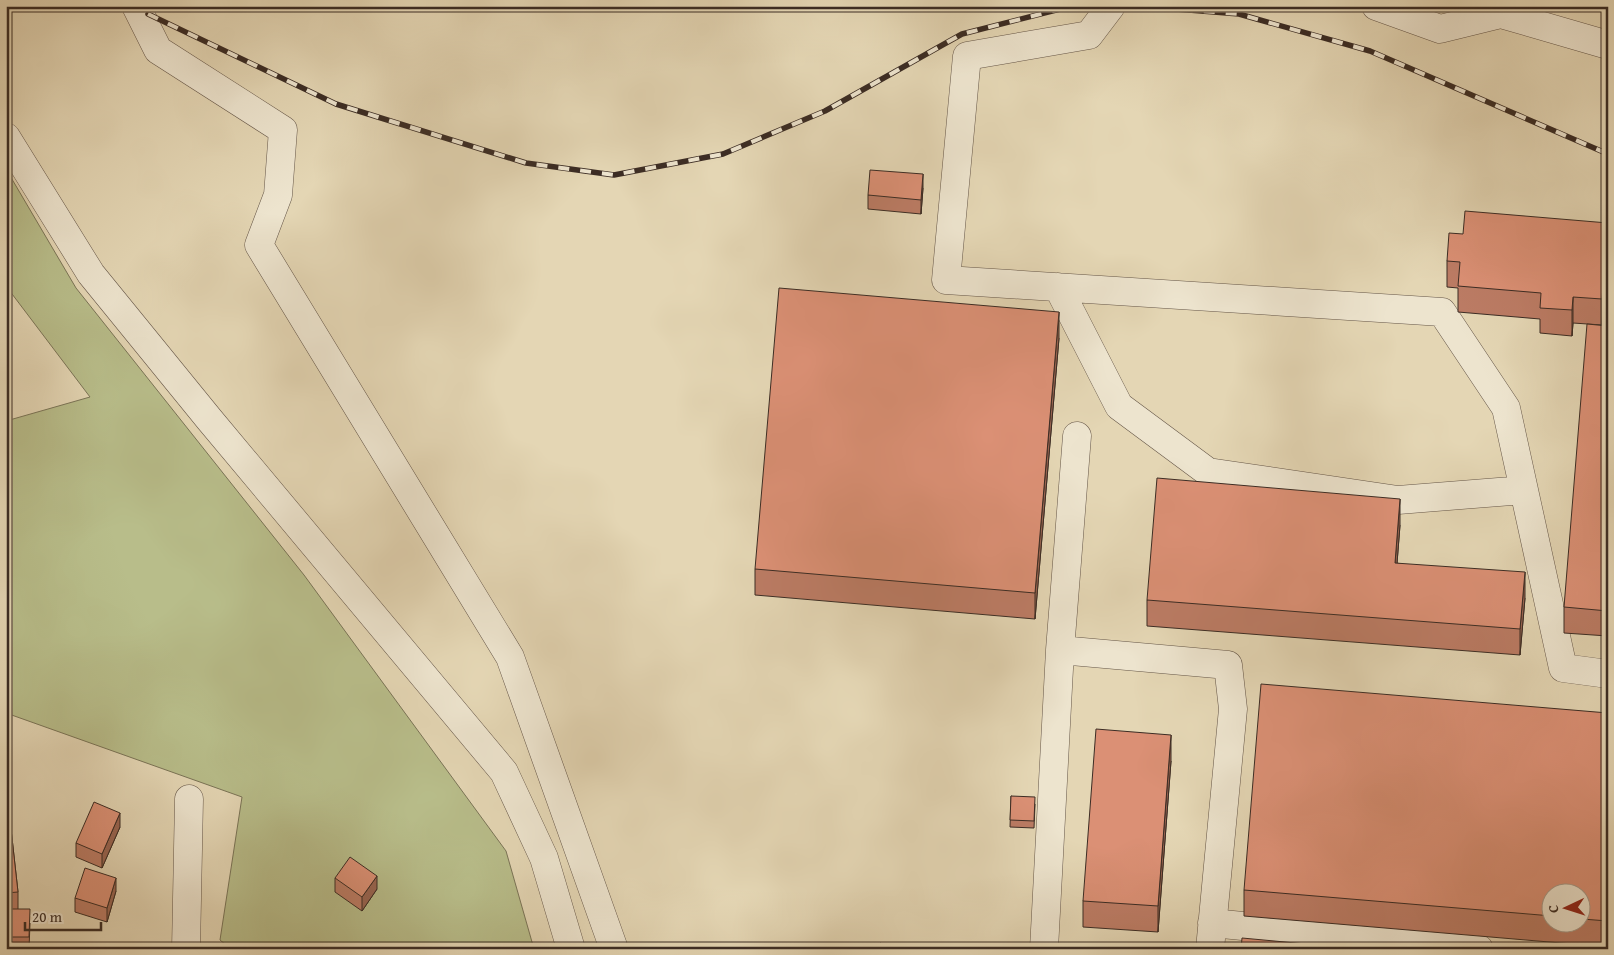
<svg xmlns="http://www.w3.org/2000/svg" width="1614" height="955" viewBox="0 0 1614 955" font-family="'Gentium Book Plus',serif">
  <rect width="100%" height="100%" fill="#e4d6b4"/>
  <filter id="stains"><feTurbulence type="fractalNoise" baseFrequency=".004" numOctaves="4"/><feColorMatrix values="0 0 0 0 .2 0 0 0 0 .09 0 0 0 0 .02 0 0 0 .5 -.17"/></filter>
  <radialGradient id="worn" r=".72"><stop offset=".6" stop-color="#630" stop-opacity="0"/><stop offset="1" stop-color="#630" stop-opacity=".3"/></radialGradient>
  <!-- green -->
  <path fill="#b8bd8a" stroke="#7a7457" d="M6,169L76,288L304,575L506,851L534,949H231L220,940L242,797L6,713V421L90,397L6,286Z"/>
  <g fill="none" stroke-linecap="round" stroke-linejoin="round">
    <defs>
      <path id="minor" d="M136,6L158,50L283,130L278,195L259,245L510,657L614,949
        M1111,6L1089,35L967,56L946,280L1442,312L1506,408L1563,668L1608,674
        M1376,6L1440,29L1501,14L1608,45
        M6,137L91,274L209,419L504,772L544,858L571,949
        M1058,287L1119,406L1208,472L1398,500L1524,490
        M1060,650L1077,436
        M1212,923L1479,949
        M186,949L189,799
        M1044,949L1060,650L1228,665L1233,709L1210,949"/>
    </defs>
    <!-- minor casing -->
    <use href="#minor" stroke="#655648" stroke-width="29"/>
    <!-- minor -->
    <use href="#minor" stroke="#ede4ce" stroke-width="28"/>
    <defs>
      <path id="rail" d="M1138,6L1239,14L1370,51L1608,154
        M148,14L336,104L526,163L614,175L723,154L825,111L962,34L1072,6"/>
    </defs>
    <!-- rail casing -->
    <use href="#rail" stroke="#3b2c24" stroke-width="5.5"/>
    <!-- rail -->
    <use href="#rail" stroke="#ede4ce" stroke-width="4" stroke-dasharray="11" stroke-linecap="butt"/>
  </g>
  <!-- wall -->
  <path fill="#bc7c65" stroke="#3b2c24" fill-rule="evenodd" d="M923,188L921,214L868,209V195Z
    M1608,223L1602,325L1573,323L1572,336L1540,333V319L1458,312V288L1447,287V261L1463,234Z
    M1608,326V636L1564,633V607Z
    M1059,338L1035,619L755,595V569Z
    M1400,525L1397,563L1525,598L1520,655L1147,626V600Z
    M1608,713V947L1244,916V890ZM1552,892H1582V922H1552Z
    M1171,761L1158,932L1083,927V901Z
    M6,784L18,892V909L30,923L29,949H6Z
    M1011,796L1035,804L1034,828L1010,827Z
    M120,827L102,868L76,857V843Z
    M335,878L377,889L362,911L335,892Z
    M116,891L107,922L75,912V898Z"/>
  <!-- shaded-wall -->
  <path fill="#996552" stroke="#3b2c24" d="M923,174V188L921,214V200Z
    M1608,231V257L1602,325V299Z
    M1573,297V323L1572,336V310Z
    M1059,312V338L1035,619V593Z
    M1400,499V525L1395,589V563Z
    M1525,572V598L1520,655V629Z
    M1171,735V761L1158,932V906Z
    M120,813V827L102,868V854Z
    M377,876V889L362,911V897Z
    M116,878V891L107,922V908Z"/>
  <!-- building -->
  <path fill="#db9075" stroke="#3b2c24" d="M870,170L923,174L921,200L868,195Z
    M1465,211L1608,223L1602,299L1573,297L1572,310L1540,308L1541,293L1458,286L1460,262L1447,261L1449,233L1463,234Z
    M779,288L1059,312L1035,593L755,569Z
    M1587,324L1608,326V611L1564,607Z
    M1157,478L1400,499L1395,563L1525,572L1520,629L1147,600Z
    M1261,684L1608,713V921L1582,919V892H1552V916L1244,890Z
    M1096,729L1171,735L1158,906L1083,901Z
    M6,784L18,892L6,893Z
    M1011,796L1035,797L1034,821L1010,820Z
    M94,802L120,813L102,854L76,843Z
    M350,857L377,876L362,897L335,878Z
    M85,868L116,878L107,908L75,898Z
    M6,909H30L29,937H6Z
    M1242,938L1360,949H1241Z
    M881,943L882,949H863Z"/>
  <!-- margin -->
  <rect width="1614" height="955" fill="none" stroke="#e4d6b4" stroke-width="25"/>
  <rect x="8" y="8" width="1599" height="940" fill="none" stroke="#3b2c24" stroke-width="2.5"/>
  <rect x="12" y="12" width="1589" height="930" fill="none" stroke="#3b2c24"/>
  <!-- north arrow -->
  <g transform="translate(1566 908) rotate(266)"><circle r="24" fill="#ede4ce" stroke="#a69a8a"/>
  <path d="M0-4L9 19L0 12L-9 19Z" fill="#8f2418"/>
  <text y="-8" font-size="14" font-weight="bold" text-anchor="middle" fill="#3b2c24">С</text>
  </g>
  <!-- scale -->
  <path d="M25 922v8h76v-8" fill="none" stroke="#3b2c24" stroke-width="2.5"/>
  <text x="32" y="922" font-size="15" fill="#3b2c24" stroke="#ede4ce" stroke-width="4" paint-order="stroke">20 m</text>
  <rect width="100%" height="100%" filter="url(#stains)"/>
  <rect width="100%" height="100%" fill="url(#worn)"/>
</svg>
